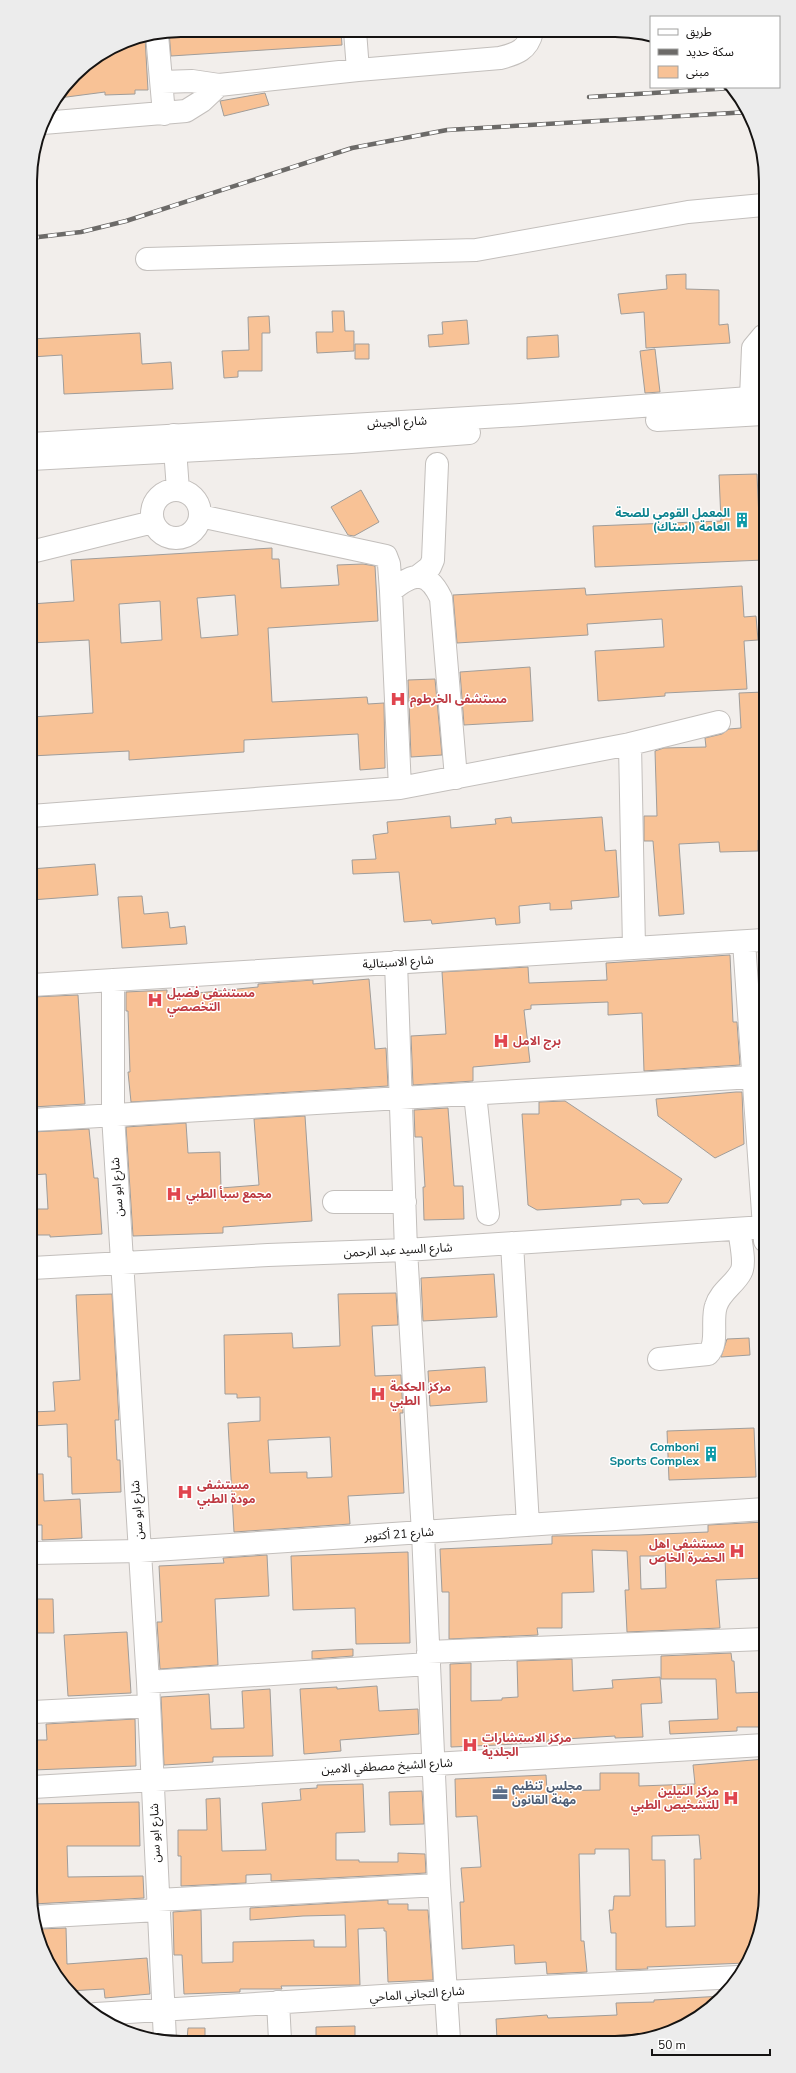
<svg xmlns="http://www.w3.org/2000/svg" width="796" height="2073" viewBox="0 0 796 2073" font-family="'Nunito Sans','Noto Sans Arabic',sans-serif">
  <rect width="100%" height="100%" fill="#f2eeeb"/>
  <!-- building -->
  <path fill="#f8c296" stroke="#a09d9a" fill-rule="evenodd" d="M181,30L341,31L342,45L171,56L169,32Z
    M145,37L148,90H135V94L105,95V92L59,98L81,68L124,41Z
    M265,93L269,105L224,116L220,101Z
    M686,274V289L719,290V325L728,324L730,343L646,348L644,312L621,314L618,294L667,289L666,275Z
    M332,311H344L345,331H354V351L317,353L316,332H333Z
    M269,316L270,333H262V371H238V377L224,378L222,351L249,350L248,317Z
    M467,320L469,344L429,347L428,335L443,334L442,322Z
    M140,333L142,364L171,362L173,389L64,394L62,355L31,357V339Z
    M558,335L559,357L527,359V337Z
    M355,344H369V359H355Z
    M655,349L660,392L645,393L640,351Z
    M757,474L759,519H764V560L595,567L593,526L721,521L719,475Z
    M361,490L379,522L354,536L348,535L331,507Z
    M272,548V559H279L281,588L339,585L337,565L363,564L375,566L378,621L268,628L272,702L367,697L368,704L384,703L385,768L360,770L358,734L244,740V752L129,760V751L31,756V717L93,713L89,640L31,643V604L74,601L71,560ZM235,595L238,635L201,638L197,598ZM160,601L162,640L121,643L119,604Z
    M742,586L744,617L756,616L758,640L744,641L747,689L665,693V696L598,701L595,651L664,647L662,619L587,624L588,635L457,643L453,595L585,588L586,595Z
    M530,667L533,721L464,725L460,672Z
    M435,679L442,755L411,757L408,680Z
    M764,692V840H758V851L720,852L719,842L679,844L684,914L659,916L653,841H644V816H657L655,751L664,748L706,747L705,738L722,734L729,729L741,728L739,693Z
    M450,816L451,828L496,824L495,819L511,817L512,823L602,817L605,851L616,850L619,897L571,901L572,909L550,910V903L519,906L520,923L496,925L495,918L432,924L431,920L404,922L399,872L353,874L352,860L376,859L373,835L388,833L387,822Z
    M95,864L98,895L31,900V869Z
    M142,896L144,914L168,912L170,928L185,926L187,944L122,948L118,897Z
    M730,955L733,1022H737L740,1065L644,1071L642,1013L608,1015V1002L531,1005V1009L524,1010L530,1062L473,1067V1081L413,1085L411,1036L446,1034L442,972L528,967L529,983L607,980L606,963Z
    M369,979L375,1049L386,1048L388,1086L131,1102L128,1072H130L128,1011H126V992L167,990V996L258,987V984L313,980V984Z
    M78,995L85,1104L32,1107V997Z
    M736,1092H742L744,1144L715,1158L658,1116L656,1099Z
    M565,1101L682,1179L668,1203L643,1204L639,1199L621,1200V1205L537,1210L528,1205L522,1114H539V1102Z
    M448,1108L454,1186H463L464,1219L424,1220L423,1187H425L422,1137H415L414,1110Z
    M305,1116L312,1221L223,1227V1233L133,1236L126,1127L186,1123L188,1153L220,1152L221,1188L259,1185L254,1119Z
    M89,1129L94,1178H98L102,1234L50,1237V1235H32V1209H48L46,1174L32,1175V1132Z
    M494,1274L497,1317L423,1321L421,1278Z
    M396,1293L398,1325L372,1326L375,1376L401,1375L403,1413H400L404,1493L348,1496L350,1524L234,1532L228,1423L260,1421V1397L237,1398V1394H225L224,1335L292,1333L293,1348L340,1346L338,1294ZM330,1437L332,1477L307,1478V1472L270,1473L268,1440Z
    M112,1294L119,1420H115L117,1460H120L121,1492L72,1494L71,1457H68L67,1424L32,1426V1412L55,1411L53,1382L80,1380L76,1295Z
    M749,1338L750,1355L721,1357L727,1339Z
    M485,1367L487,1402L430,1406L428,1371Z
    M754,1428L756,1477L669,1480L667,1431Z
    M32,1474H43L44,1501L80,1499L82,1538L42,1540V1525H32Z
    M765,1522V1578L716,1580L720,1628L627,1632L625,1590H629L627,1551L592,1550L594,1592L562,1593V1628H537L538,1635L449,1639V1592H442L440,1549L552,1544V1536L639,1535L708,1532V1525ZM640,1556H665L666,1588L641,1589Z
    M408,1552L410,1643L356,1644L355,1608L293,1610L291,1556Z
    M267,1555L269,1596L215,1599L218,1665L160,1669L157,1622H162L159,1566L224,1563L223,1558Z
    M32,1599H53L54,1633H33Z
    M127,1632L131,1693L68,1696L64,1635Z
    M353,1649V1656L312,1659V1651Z
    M731,1653L732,1661H734L736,1693L765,1692V1727H737V1731L670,1734L669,1721L718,1719L716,1679H661V1656Z
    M572,1659L573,1691L613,1688L612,1680L660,1677L662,1703L641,1704L643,1737L615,1738V1736L548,1740V1742L498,1745L451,1747L450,1664L471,1663V1701L502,1700V1698L518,1697L517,1661Z
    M377,1686L379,1711L418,1709L419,1734L340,1740L341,1751L304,1754L300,1689L337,1687V1689Z
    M270,1689L273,1756L213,1757V1762L164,1765L161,1697L209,1694L211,1729L244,1728L242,1691Z
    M135,1719L136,1766L33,1770V1740H47L46,1724Z
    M765,1759L766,1901L755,1949L746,1963L647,1967L648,1969L616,1970V1933H611L609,1910H613L614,1896H630L629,1849H595V1854H579L581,1941H584L587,1972L547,1974L546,1962L515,1964L514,1945L462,1949L460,1902H464L461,1868L481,1867L477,1816L456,1817L455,1779L546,1775L547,1791L600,1790V1773H639V1786L695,1784L693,1765ZM699,1835L701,1859H694L695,1926L666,1927L665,1860H652V1836Z
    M363,1784L365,1832L336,1833V1860H359V1862H398V1853L425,1854L426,1873L271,1881V1874L246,1875V1883L181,1886V1856H178V1830H207L206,1799L220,1798L222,1851L266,1850L262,1803L301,1800L300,1789L317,1788V1785Z
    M422,1791L424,1824L390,1825L389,1792Z
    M139,1802L140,1846H67L68,1877L143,1876L144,1898L33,1904V1804Z
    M388,1900V1904H408V1910H428L433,1980L388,1982L386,1931H384V1928L358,1929L360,1985L281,1986L282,1989H240V1992L184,1994L182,1955H174L173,1912L201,1910L202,1963L233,1962V1942L314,1940V1947H346L345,1915L303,1916L250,1920V1908Z
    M66,1928L67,1964L147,1958L150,1994L105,1998L104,1989L68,1991L50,1967L40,1940L39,1929Z
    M722,1996L690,2023L644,2040H497L496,2019L547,2015L548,2018L617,2015L616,2003L654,2002V2000Z
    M355,2026V2040H316V2027Z
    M188,2028H205V2040H187Z"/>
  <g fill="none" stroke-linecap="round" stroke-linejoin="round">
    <defs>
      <path id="minor" d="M355,31L358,70
        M157,35L164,114
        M162,82L192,81L219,85
        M43,123L186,111L202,101L219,85L358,70L500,58C516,54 528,50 532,32
        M147,259L476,250L688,212L763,205
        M751,398L753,348L763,336
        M174,435L178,490
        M152 514a24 24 0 1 1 48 0a24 24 0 1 1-48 0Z
        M200,516L386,556L389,564L391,591L400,788
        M31,552L153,522
        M417,577L430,567L433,560L437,464
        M391,591C413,573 427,569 441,598L456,778
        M630,744L719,722
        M31,816L400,788L630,744L634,948
        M744,942L765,1241
        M396,962L406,1250L423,1533L439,1885L449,2040
        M113,980V1115L148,1682L165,2040
        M32,985L764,940
        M475,1094L488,1214
        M32,1120L753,1077
        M334,1202H405
        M512,1243L528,1525
        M32,1268L268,1255L406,1250L765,1227
        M659,1359L708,1354C719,1344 711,1320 716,1306C720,1292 735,1284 741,1272C746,1263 740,1239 739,1229
        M32,1553L140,1551L765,1509
        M428,1652L765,1639
        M148,1682L429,1664
        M33,1712L149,1706
        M33,1787L765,1745
        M158,1900L439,1885
        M33,1917L158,1910
        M278,2002L280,2040
        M96,2014L446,1992L738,1977"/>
      <path id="highway" d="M657,420L763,414
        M31,444L520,415L763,397
        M31,459L351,442L469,433"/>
    </defs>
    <!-- minor casing -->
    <use href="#minor" stroke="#c3bfbc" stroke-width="24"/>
    <!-- highway casing -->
    <use href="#highway" stroke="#c3bfbc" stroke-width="24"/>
    <!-- minor -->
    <use href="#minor" stroke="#fff" stroke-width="22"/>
    <!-- highway -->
    <use href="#highway" stroke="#fff" stroke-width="22"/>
    <defs>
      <path id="rail" d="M589,97L732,88
        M30,238L81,232L126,221L352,148L447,130L749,112"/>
    </defs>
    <!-- rail casing -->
    <use href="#rail" stroke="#6c6a68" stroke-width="4.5"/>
    <!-- rail -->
    <use href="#rail" stroke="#fff" stroke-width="3" stroke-dasharray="9" stroke-linecap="butt"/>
  </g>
  <!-- icons -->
  <defs>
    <symbol id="building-bare" viewBox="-9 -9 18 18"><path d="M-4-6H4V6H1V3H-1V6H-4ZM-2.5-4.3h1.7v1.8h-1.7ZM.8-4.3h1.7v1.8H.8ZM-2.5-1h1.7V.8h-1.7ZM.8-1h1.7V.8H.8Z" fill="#0f9aa8" stroke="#fff" stroke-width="2.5" paint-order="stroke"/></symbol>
    <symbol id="hospital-bare" viewBox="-9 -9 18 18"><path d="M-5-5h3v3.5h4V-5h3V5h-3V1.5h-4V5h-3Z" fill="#e0444e" stroke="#fff" stroke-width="2.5" paint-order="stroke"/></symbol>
    <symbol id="office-bare" viewBox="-9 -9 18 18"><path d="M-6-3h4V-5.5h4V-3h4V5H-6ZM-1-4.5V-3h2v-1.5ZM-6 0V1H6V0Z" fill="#5c6f8a" stroke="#fff" stroke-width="2.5" paint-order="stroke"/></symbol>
  </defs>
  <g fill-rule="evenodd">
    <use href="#building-bare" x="731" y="509" width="22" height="22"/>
    <use href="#hospital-bare" x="387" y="688" width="22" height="22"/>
    <use href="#hospital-bare" x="144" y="989" width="22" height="22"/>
    <use href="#hospital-bare" x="490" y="1030" width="22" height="22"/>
    <use href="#hospital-bare" x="163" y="1183" width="22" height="22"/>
    <use href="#hospital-bare" x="367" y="1383" width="22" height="22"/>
    <use href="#building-bare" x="700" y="1443" width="22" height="22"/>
    <use href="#hospital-bare" x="174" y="1481" width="22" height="22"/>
    <use href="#hospital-bare" x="726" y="1540" width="22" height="22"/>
    <use href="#hospital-bare" x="459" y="1734" width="22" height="22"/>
    <use href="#office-bare" x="489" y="1782" width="22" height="22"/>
    <use href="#hospital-bare" x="720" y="1787" width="22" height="22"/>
  </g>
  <g text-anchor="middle" stroke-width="3" stroke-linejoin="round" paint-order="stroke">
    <!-- street labels -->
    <g font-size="12" fill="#151312" stroke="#fff">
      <text transform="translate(397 422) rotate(-3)" y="4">شارع الجيش</text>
      <text transform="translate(398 962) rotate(-4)" y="4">شارع الاسبتالية</text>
      <text transform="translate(117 1187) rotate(-94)" y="4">شارع ابو سن</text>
      <text transform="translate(398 1250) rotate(-3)" y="4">شارع السيد عبد الرحمن</text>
      <text transform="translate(137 1510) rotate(-94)" y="4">شارع ابو سن</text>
      <text transform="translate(399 1534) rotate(-4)" y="4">شارع 21 أكتوبر</text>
      <text transform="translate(387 1766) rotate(-3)" y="4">شارع الشيخ مصطفي الامين</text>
      <text transform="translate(155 1833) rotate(-92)" y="4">شارع ابو سن</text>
      <text transform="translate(417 1994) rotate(-4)" y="4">شارع التجاني الماحي</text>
    </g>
    <!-- culture labels -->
    <g font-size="12" font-weight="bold" fill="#0d838f" stroke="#fff" text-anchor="end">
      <text x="730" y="517">المعمل القومي للصحة<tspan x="730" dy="14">العامة (استاك)</tspan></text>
      <text x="699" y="1451">Comboni<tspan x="699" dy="14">Sports Complex</tspan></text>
    </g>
    <!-- health labels -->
    <g font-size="12" font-weight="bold" fill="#be3a42" stroke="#fff" text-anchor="start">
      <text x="410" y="703">مستشفى الخرطوم</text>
      <text x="167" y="997">مستشفى فضيل<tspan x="167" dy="14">التخصصي</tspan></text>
      <text x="513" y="1045">برج الامل</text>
      <text x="186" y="1198">مجمع سبأ الطبي</text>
      <text x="390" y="1391">مركز الحكمة<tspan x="390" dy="14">الطبي</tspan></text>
      <text x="197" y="1489">مستشفى<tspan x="197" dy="14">مودة الطبي</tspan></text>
      <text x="725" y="1548" text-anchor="end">مستشفى اهل<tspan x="725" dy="14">الحضرة الخاص</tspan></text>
      <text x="482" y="1742">مركز الاستشارات<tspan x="482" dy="14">الجلدية</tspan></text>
      <text x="719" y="1795" text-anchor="end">مركز النيلين<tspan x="719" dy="14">للتشخيص الطبي</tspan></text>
    </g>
    <!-- service labels -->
    <g font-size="12" font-weight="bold" fill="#4e5e75" stroke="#fff" text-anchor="start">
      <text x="512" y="1790">مجلس تنظيم<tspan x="512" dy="14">مهنة القانون</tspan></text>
    </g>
  </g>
  <!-- crop -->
  <path d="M0 0H796V2073H0ZM181 37H615A144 144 0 0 1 759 181V1892A144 144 0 0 1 615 2036H181A144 144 0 0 1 37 1892V181A144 144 0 0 1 181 37Z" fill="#ececec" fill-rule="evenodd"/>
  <path fill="none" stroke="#151312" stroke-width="2" d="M181 37H615A144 144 0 0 1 759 181V1892A144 144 0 0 1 615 2036H181A144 144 0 0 1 37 1892V181A144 144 0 0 1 181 37Z"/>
  <!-- legend -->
  <rect x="650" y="16" width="130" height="72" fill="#ffffff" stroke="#a1a1a0"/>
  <rect x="658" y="29" width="20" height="6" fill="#ffffff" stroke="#a1a1a0"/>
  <text x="686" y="36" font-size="12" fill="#151312">طريق</text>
  <rect x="658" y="49" width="20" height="6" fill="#6c6a68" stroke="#a1a1a0"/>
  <text x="686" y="56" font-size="12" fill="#151312">سكة حديد</text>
  <rect x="658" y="66" width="20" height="12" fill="#f8c296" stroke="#a1a1a0"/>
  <text x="686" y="76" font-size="12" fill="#151312">مبنى</text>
  <!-- scale -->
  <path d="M652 2049v6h118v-6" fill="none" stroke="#151312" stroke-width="2"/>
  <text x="658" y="2049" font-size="12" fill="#151312" stroke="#ffffff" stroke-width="3" paint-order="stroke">50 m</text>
</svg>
